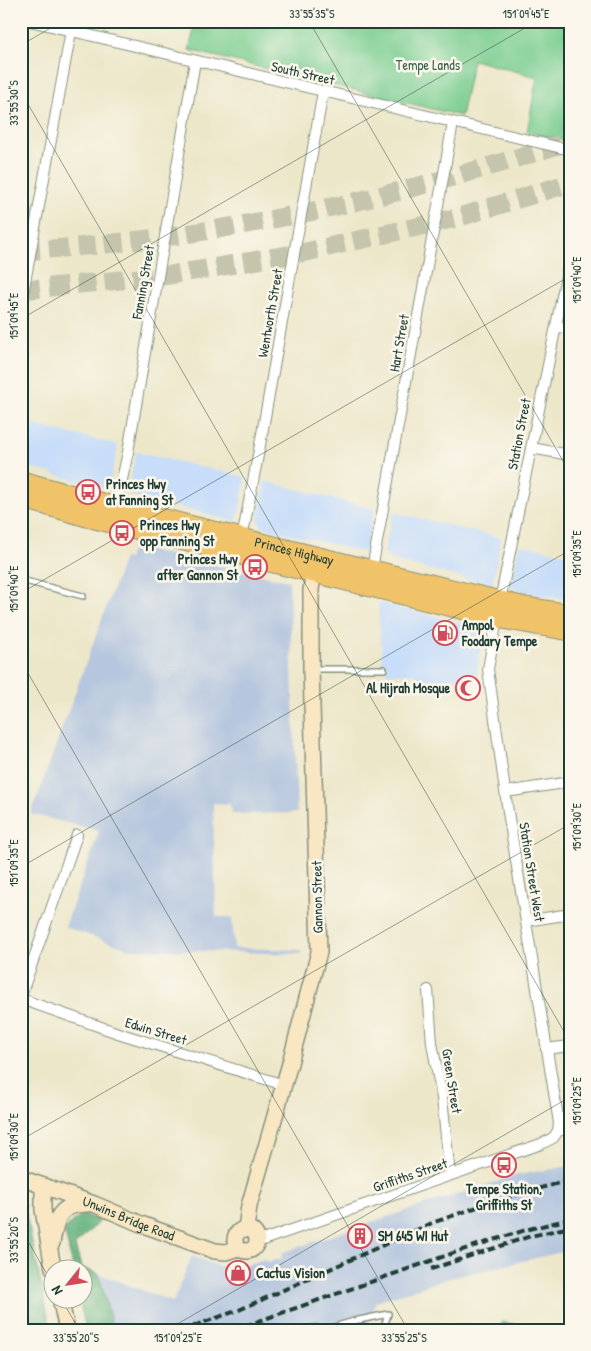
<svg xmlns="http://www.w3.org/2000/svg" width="591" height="1351" viewBox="0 0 591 1351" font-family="'Patrick Hand',sans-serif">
  <rect width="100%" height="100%" fill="#fbf7ec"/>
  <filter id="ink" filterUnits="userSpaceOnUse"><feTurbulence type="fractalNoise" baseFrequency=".02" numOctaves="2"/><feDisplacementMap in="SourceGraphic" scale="10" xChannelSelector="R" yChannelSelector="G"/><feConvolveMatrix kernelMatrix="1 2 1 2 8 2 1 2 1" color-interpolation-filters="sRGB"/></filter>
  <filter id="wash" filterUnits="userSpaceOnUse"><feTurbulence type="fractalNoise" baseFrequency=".0096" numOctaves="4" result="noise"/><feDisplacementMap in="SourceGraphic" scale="20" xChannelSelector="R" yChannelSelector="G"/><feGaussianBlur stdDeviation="1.12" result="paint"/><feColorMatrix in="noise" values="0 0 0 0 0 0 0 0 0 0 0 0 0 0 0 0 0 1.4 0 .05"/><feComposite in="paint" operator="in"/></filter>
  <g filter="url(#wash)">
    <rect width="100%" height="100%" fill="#ede7ca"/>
    <!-- built -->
    <path fill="#c7ddf9" d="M21,422L118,445L109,488L106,489L21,465Z
      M136,452L246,477L237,522L128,494Z
      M265,481L374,509L366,550L363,552L262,527L258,519Z
      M393,512L501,538L492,585L391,560L384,553Z
      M519,544L570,555V599L539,595L511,588Z
      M378,602L480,628L483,634L477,676L417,682L414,673L387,674L386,663L382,662Z"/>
    <!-- industrial -->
    <path fill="#b5c6de" d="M133,547L289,581L297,813L232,814L230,804L213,803L216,917H232L234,948L301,950V954L129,949L65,927L99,831L31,814L124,558L128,559Z
      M570,1166V1250L450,1278L375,1302L367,1330H113L99,1274L173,1302L192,1256L218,1266L234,1270L264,1259L269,1262L282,1258L281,1253L377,1220L518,1175Z"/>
    <!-- green -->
    <path fill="#79cd90" stroke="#4c8562" d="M196,21H570V142L527,132L537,77L473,60L461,116L189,50Z
      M318,1320V1323C306,1330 293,1330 279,1330Z"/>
    <!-- forest -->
    <path fill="#62b07a" stroke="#407657" d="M21,1199L24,1204L49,1320L48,1330H21Z
      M83,1214L100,1221L75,1245L81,1267L99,1274L113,1330H86L79,1299L82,1298V1268H73L65,1233L66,1227Z"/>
    <!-- water -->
    <path fill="#48b7be" stroke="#347a79" d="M502,1322L546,1330H501Z"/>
  </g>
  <g filter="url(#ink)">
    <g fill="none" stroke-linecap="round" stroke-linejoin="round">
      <!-- highway-tunnel -->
      <path stroke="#c4c5ac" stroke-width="19" stroke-dasharray="19 9" stroke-linecap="butt" d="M21,251C207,240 393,200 570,141
        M21,290L170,275L306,252L456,218L570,183"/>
      <defs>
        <path id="lane" d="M21,580L83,596
          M312,669H384
          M324,1330L354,1321L388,1314
          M383,1330L388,1314"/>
        <path id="street" d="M30,21L570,150
          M21,304L71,31
          M556,326L570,329
          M531,448L570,455
          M116,507L128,452L195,61
          M242,538L260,445L323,92
          M372,569L453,123
          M506,792L570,782
          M526,921L570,914
          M428,990L432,1043L442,1098L450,1175
          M21,995L77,835
          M21,999L118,1033L284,1085
          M546,1049L570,1046
          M558,1131L559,1123L508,812L488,669L502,591L570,257
          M257,1242L541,1144L553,1138L558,1131L570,1128"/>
        <g id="secondary">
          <path id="s1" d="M21,1178L94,1204L141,1224L215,1251L226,1252L238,1248"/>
          <path d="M43,1186V1210L53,1268"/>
          <circle cx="246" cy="1240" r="11"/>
          <path d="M246,1229L249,1206L289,1067L319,952L311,669V590L315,563"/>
          <path d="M52,1243C56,1218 58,1204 88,1204"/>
          <path d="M60,1298L67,1330"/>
        </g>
        <g id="highway">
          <path id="s2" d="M21,481L116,507L298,552L525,607L570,614"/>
          <path d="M21,498L83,516L497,618L570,631"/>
        </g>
      </defs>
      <!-- lane casing -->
      <use href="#lane" stroke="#86927f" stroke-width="8"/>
      <!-- street casing -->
      <use href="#street" stroke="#86927f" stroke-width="12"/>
      <!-- secondary casing -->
      <use href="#secondary" stroke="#86927f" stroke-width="18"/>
      <!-- highway casing -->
      <use href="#highway" stroke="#86927f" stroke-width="21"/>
      <!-- lane -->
      <use href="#lane" stroke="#fff" stroke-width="5"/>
      <!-- street -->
      <use href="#street" stroke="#fff" stroke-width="10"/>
      <!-- secondary -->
      <use href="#secondary" stroke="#f9e7c3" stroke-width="15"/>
      <!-- highway -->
      <use href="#highway" stroke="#f1c369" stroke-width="19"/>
      <!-- rail -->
      <path stroke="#1f3d34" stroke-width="4" stroke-dasharray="8 4" stroke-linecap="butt" d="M431,1269L531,1236L570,1227
        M182,1330L239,1310L432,1223L497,1200L570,1180
        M233,1330L468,1248L529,1229L570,1219"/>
    </g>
  </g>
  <!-- ticks -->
  <path fill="none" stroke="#1f3d34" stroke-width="1" stroke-opacity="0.45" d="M309,21L570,473M21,45L63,21M21,92L570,1042M21,319L537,21M21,593L570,276M21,661L408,1330M21,867L570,550M21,1140L570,824M21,1229L52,1283M61,1298L79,1330M167,1330L570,1097"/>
  <!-- icons -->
  <defs>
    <symbol id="bus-ring" viewBox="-11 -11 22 22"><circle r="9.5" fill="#fbf7ec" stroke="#d1495b" stroke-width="1.5"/><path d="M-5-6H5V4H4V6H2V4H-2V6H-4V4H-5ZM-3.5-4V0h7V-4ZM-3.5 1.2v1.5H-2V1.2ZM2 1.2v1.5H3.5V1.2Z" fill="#d1495b"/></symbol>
    <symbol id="fuel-ring" viewBox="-11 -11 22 22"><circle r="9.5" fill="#fbf7ec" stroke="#d1495b" stroke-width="1.5"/><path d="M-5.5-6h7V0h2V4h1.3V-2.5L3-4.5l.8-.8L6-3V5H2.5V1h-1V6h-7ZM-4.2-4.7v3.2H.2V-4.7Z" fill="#d1495b"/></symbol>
    <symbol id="mosque-ring" viewBox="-11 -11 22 22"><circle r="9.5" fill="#fbf7ec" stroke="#d1495b" stroke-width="1.5"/><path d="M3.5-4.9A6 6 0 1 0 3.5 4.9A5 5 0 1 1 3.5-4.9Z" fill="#d1495b"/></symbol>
    <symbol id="building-ring" viewBox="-11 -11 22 22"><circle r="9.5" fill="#fbf7ec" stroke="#d1495b" stroke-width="1.5"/><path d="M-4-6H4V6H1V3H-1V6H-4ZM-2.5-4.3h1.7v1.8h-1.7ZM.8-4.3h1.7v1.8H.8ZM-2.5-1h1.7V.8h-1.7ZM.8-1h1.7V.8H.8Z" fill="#d1495b"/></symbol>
    <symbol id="shop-ring" viewBox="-11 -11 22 22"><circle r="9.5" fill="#fbf7ec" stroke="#d1495b" stroke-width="1.5"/><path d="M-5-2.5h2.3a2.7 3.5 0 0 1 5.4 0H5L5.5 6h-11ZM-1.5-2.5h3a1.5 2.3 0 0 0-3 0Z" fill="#d1495b"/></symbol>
  </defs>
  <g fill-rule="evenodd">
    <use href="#bus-ring" x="74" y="478" width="28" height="28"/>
    <use href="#bus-ring" x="108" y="519" width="28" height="28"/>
    <use href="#bus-ring" x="241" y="553" width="28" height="28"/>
    <use href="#fuel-ring" x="431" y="619" width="28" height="28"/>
    <use href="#mosque-ring" x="454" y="674" width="28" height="28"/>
    <use href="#bus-ring" x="490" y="1151" width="28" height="28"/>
    <use href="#building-ring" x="346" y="1222" width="28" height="28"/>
    <use href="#shop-ring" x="224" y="1259" width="28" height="28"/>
  </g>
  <g text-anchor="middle" stroke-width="5" stroke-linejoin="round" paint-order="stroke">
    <!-- park labels -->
    <g font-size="14" fill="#36614b" stroke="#fbf7ec">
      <text x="428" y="70">Tempe Lands</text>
    </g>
    <!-- street labels -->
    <g font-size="14" fill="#1f3d34" stroke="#fbf7ec">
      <text transform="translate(303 73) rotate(13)" y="5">South Street</text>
      <text transform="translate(143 282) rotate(-80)" y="5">Fanning Street</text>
      <text transform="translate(270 313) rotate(-80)" y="5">Wentworth Street</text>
      <text transform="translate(399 343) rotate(-80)" y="5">Hart Street</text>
      <text transform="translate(519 434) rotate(-79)" y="5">Station Street</text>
      <text dy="5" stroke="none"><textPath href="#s2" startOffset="282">Princes Highway</textPath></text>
      <text transform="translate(532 872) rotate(81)" y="5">Station Street West</text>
      <text transform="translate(317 897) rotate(-91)" y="5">Gannon Street</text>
      <text transform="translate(156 1031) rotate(17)" y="5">Edwin Street</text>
      <text transform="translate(452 1081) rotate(81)" y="5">Green Street</text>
      <text transform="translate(410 1175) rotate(-19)" y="5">Griffiths Street</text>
      <text dy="5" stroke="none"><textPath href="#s1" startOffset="115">Unwins Bridge Road</textPath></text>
    </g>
    <!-- poi labels -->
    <g font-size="14" font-weight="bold" fill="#1f3d34" stroke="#fbf7ec" text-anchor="start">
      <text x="106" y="489">Princes Hwy<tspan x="106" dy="16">at Fanning St</tspan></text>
      <text x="140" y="530">Princes Hwy<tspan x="140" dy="16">opp Fanning St</tspan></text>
      <text x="238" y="564" text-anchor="end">Princes Hwy<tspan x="238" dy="16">after Gannon St</tspan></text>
      <text x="462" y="630">Ampol<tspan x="462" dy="16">Foodary Tempe</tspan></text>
      <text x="450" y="693" text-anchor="end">Al Hijrah Mosque</text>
      <text x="504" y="1194" text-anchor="middle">Tempe Station,<tspan x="504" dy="16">Griffiths St</tspan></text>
      <text x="378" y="1241">SM 645 WI Hut</text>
      <text x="256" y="1278">Cactus Vision</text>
    </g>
  </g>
  <!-- margin -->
  <rect width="591" height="1351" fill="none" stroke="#fbf7ec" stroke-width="55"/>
  <!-- north arrow -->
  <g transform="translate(68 1284) rotate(240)"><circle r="24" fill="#fbf7ec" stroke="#a3ada2"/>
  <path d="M0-4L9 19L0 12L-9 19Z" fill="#d1495b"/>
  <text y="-8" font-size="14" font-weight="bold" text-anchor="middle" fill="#1f3d34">N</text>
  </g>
  <rect x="28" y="28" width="536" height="1296" fill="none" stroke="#1f3d34" stroke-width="2"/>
  <g font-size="12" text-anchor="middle" fill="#1f3d34">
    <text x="312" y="18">33°55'35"S</text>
    <text x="526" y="18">151°09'45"E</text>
    <text transform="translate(14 103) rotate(-90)" y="4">33°55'30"S</text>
    <text transform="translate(577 280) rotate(-90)" y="4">151°09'40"E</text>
    <text transform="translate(14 316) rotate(-90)" y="4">151°09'45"E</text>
    <text transform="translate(577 554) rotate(-90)" y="4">151°09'35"E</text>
    <text transform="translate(14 589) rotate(-90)" y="4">151°09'40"E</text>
    <text transform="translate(577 827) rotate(-90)" y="4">151°09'30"E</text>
    <text transform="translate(14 863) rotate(-90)" y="4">151°09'35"E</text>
    <text transform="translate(577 1101) rotate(-90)" y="4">151°09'25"E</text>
    <text transform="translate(14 1137) rotate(-90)" y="4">151°09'30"E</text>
    <text transform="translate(14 1240) rotate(-90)" y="4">33°55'20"S</text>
    <text x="76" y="1342">33°55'20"S</text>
    <text x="178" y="1342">151°09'25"E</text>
    <text x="404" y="1342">33°55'25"S</text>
  </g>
</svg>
